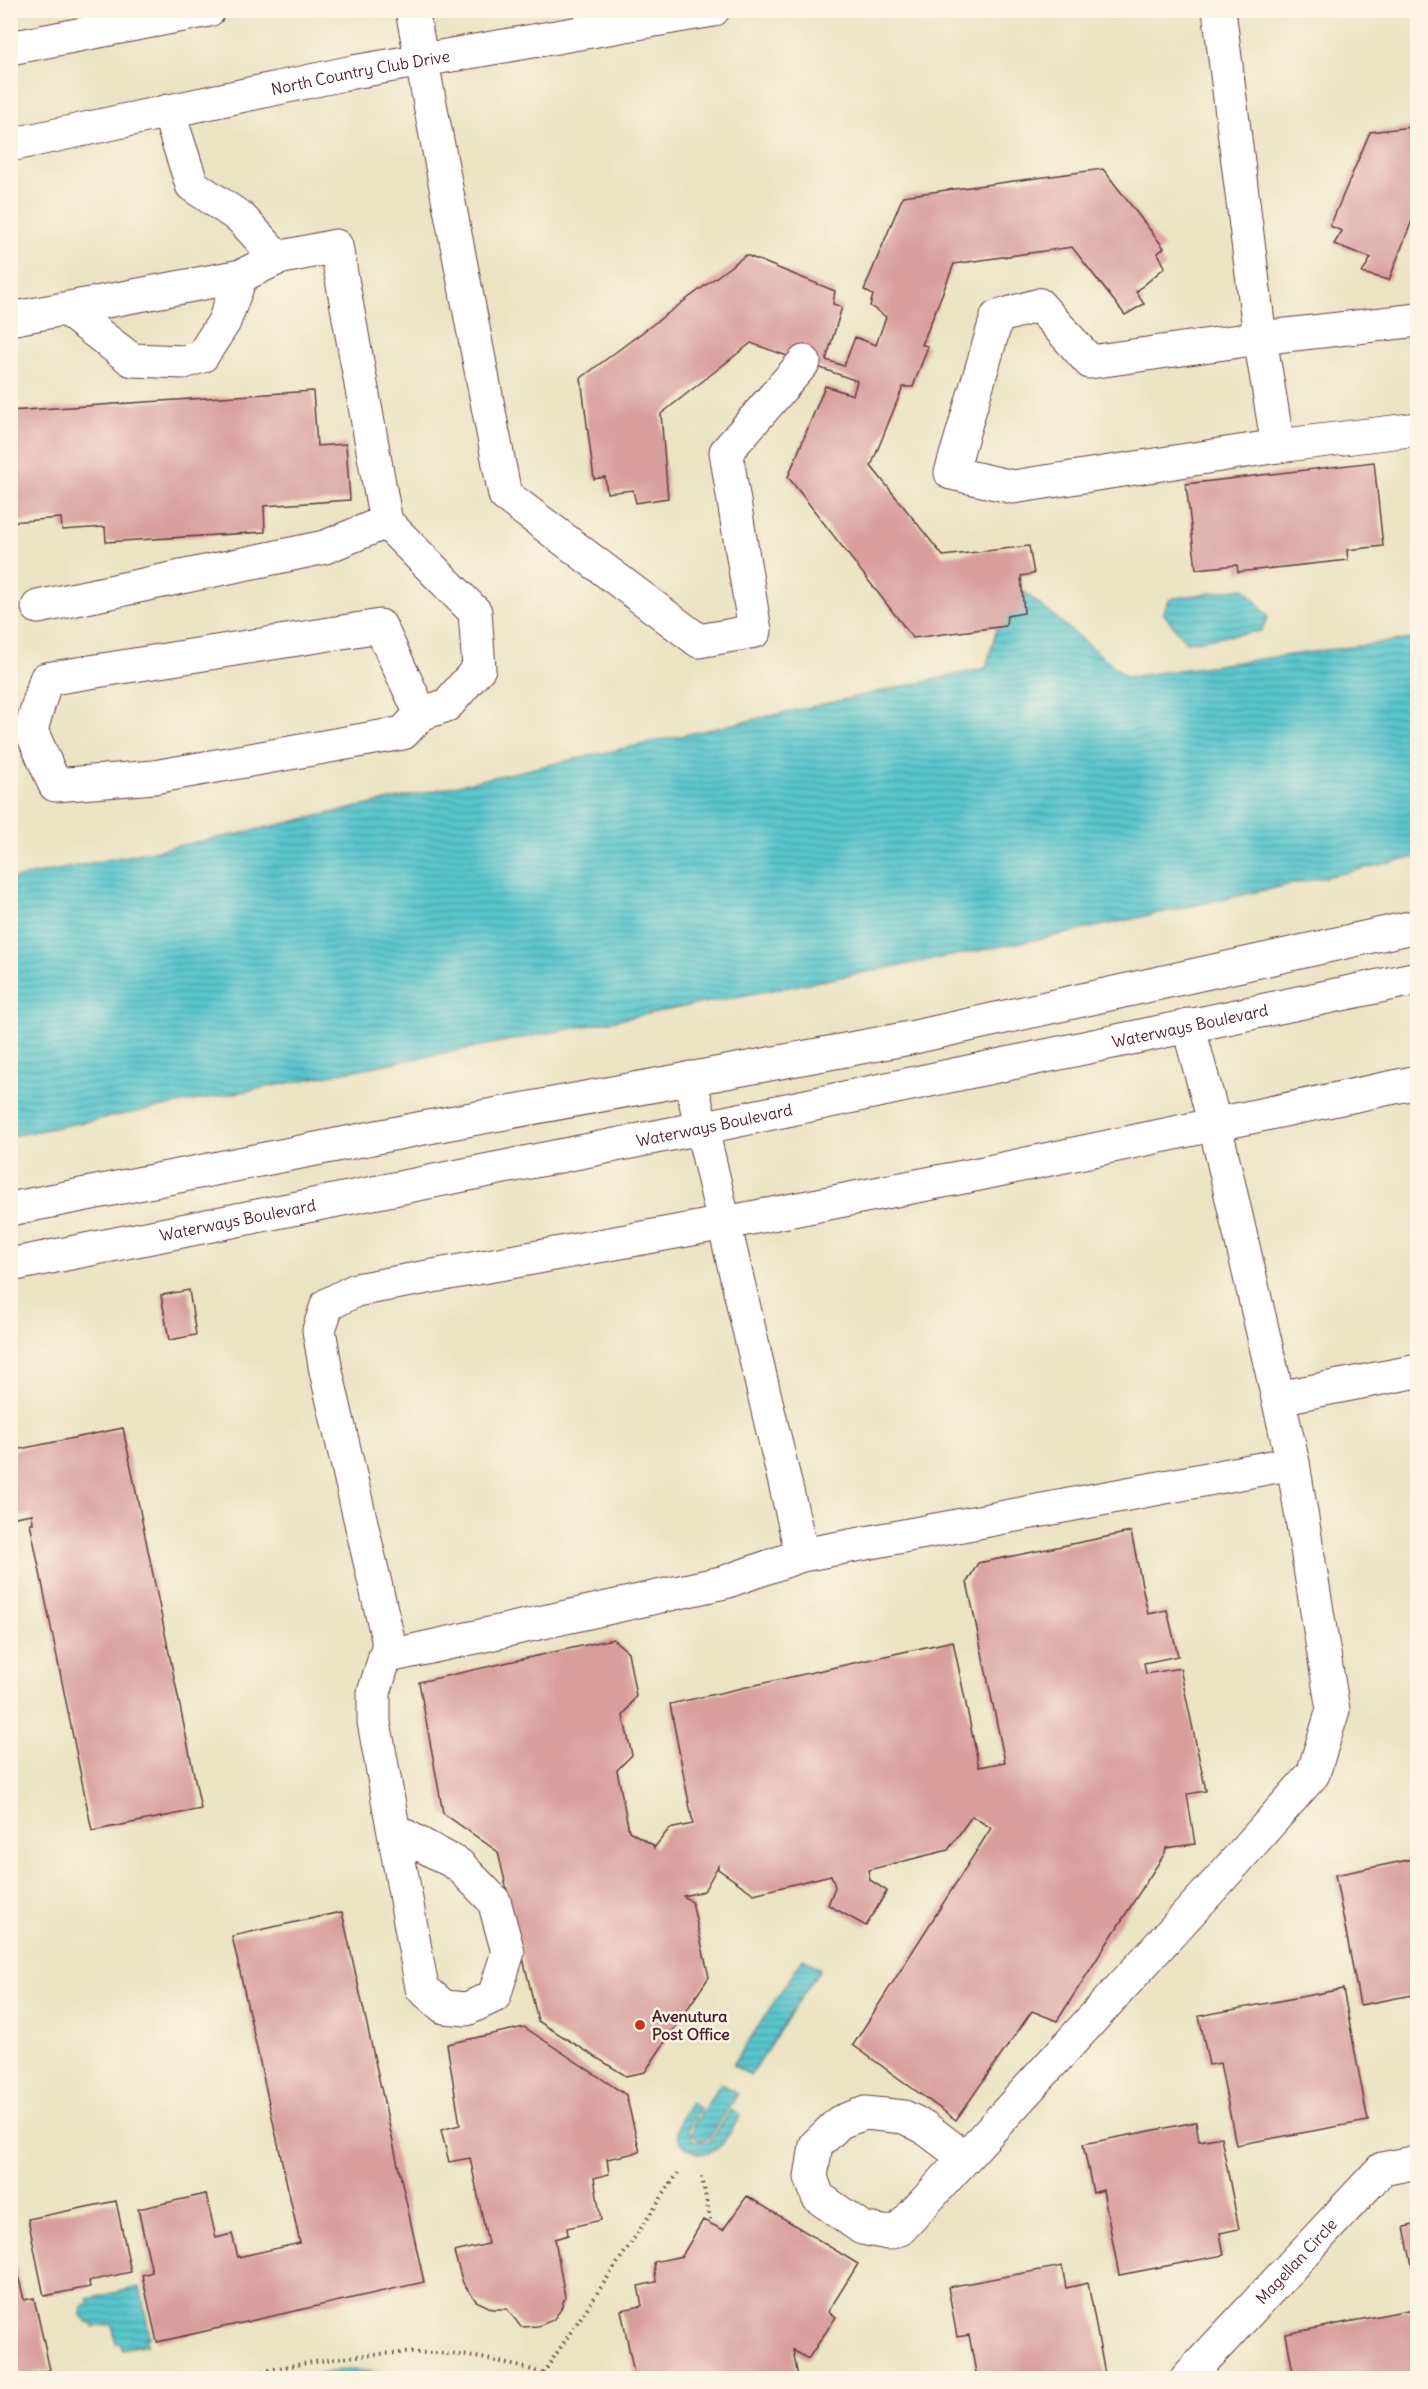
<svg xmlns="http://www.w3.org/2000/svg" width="1428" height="2389" viewBox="0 0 1428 2389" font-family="Delius,sans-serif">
  <defs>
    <pattern id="water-rules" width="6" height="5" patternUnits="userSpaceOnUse" patternTransform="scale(1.5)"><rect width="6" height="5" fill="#59c6cd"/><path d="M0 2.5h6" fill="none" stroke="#4ca0a7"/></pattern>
  </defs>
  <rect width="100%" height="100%" fill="#fcf5e5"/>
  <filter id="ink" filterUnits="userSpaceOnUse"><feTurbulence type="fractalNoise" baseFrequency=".0167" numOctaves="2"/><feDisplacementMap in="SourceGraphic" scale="12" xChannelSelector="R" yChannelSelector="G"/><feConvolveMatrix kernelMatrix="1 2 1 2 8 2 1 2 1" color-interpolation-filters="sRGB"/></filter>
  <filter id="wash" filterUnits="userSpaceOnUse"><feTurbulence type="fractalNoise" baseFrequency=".008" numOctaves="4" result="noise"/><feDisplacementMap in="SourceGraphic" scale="24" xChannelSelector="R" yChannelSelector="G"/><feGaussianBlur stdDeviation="1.35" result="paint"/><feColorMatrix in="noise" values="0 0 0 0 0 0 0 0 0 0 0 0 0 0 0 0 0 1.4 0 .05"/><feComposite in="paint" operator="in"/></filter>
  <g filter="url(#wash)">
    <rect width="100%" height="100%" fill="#ebe3c3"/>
    <!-- water -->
    <path fill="url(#water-rules)" stroke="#52727c" stroke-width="1.5" d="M1010,580L1127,677L1417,638V857L1054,936L11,1136V879L233,835L986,668Z
      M1245,588L1268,617L1261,631L1186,642L1163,613L1170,599Z
      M803,1958L820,1969L750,2076L733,2065Z
      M721,2083L738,2094L710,2136L707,2139L699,2140L692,2134L693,2126Z
      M691,2103L700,2109L688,2129L693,2140L698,2142H708L712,2138L731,2110L740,2116C733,2126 726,2143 715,2150C699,2160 676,2147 678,2128C679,2119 686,2110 691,2103Z
      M140,2287L150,2337H146L147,2344L122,2349L121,2343H116L112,2324L94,2327L93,2323L87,2322L81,2315L82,2306L90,2303L88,2299Z
      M348,2369L418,2378H300Z"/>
    <g id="blocks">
      <!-- building -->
      <path fill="#d89e9c" d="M1418,126V205L1389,280L1362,273L1371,258L1334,244L1342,231L1330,226L1370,132Z
        M1103,169L1164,248L1158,253L1165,267L1136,292L1144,304L1125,315L1072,247L954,264L922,345L928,346L913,387H903L871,466L943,556L1029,546L1034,574L1021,576L1024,613L1007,616L1006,626L913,638L788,477L825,386L853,395L857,381L751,343L661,414L668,498L636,503L633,490L607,493L605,477L594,479L581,378L746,255L835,291L833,304L842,307L826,360L844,366L855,337L876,345L886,317L870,306L873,295L864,290L903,196Z
        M313,391L317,446L346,444L350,500L264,506L265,532L106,542L105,527L62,530L61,518L10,522V411Z
        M1374,462L1383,546L1347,550L1348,560L1238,572L1237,565L1196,569L1186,484Z
        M189,1290L196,1335L169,1340L161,1295Z
        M123,1428L201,1809L92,1831L30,1523H33L32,1514L10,1518V1451Z
        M1131,1532L1148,1614L1167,1610L1178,1656L1144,1663L1146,1674L1180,1668L1206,1791L1187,1794L1195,1844L1166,1848L1165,1853L1057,2021L1032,2011L956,2120L853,2045L991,1828L972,1816L948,1850L868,1870L870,1880L887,1891L866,1926L828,1905L835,1887L831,1875L754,1894L718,1869V1866L704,1891L683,1896L692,1902L709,1977L645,2072L626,2076L538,2021L498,1852L443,1813L419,1682L613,1639L628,1652L636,1696L623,1716L632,1755L617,1770L629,1831L653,1845L654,1848L669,1829L693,1824L670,1704L953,1641L979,1767L1005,1762L967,1582L978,1563Z
        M1418,1858V1994L1360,2005L1335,1875Z
        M342,1912L424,2282L157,2342L142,2275L152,2272L138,2209L206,2194L216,2238L232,2234L238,2257L300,2243L232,1936Z
        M1343,1989L1368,2121L1236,2145L1220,2063L1209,2065L1199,2016Z
        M524,2027L626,2095L640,2152L607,2159L609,2174L594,2178L601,2220L567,2228L568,2235L555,2239L565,2297L560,2311L553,2320L538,2326L521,2327L507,2309H493L476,2301L463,2283L454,2252L488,2244L470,2158L449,2162L441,2130L460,2125L447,2044Z
        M1196,2122L1199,2141L1221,2137L1239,2229L1220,2233L1224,2255L1119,2275L1103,2190L1093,2193L1083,2144Z
        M747,2196L858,2264L828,2312L836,2317L808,2359L793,2350L798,2377L635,2378L621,2310L642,2306L638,2286L656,2282L654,2262L682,2256L703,2220L723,2230Z
        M116,2201L131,2272L89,2281L90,2287L44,2296L28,2219Z
        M1418,2224V2274L1414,2275L1404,2227Z
        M10,2239L24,2300L34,2298L50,2370L10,2378Z
        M1062,2266L1066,2288L1088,2283L1105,2374L1085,2378H977L969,2335L957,2337L948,2287Z
        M1414,2309L1418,2327V2378H1294L1286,2334Z"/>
    </g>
  </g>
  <g filter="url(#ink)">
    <use href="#blocks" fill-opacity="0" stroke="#623c42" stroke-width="1.5"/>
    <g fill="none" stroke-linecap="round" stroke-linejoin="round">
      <defs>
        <g id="minor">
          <path d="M412,10L505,495L699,641L755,631L726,452L804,362"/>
          <path d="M1219,10L1260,338L1278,446"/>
          <path d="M10,48L209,10"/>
          <path d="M168,111L192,185L241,218L278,258L336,246L386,522L475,612L479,668L447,705L421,714L403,733L154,777L55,785L31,730L46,679L380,626L421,714"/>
          <path id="s1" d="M10,145L353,72L713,10"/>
          <path d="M67,310L132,360L184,362L202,356L224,322L241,276"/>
          <path d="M10,319L241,276L278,258"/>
          <path d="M1418,320L1260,338L1090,362L1039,305L997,317L951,473L1013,487L1278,446L1418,429"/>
          <path d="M38,607L325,547L386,522"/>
          <path d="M690,1078L802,1555"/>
          <path d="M10,1209L423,1128L910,1038L1418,926"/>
          <path id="s2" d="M10,1265L701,1128L1418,978"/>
          <path d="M1278,1398L1418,1371"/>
          <path d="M385,1657L725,1582L802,1555L1293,1463"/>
          <path d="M394,1830L459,1865L494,1901L508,1952L494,1996L467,2009L444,2007L422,1988L374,1722V1693L389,1644L326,1371L319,1330L327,1305L356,1290L725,1223L979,1174L1418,1082"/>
          <path d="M965,2158L924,2127L904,2117L865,2113L840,2122L816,2145L811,2177L818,2197L862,2228L888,2233L900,2229L1222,1877L1313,1774L1333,1710L1293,1463L1215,1125L1188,1025"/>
          <path id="s3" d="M1187,2378L1382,2169L1418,2162"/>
        </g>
      </defs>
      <!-- minor casing -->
      <use href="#minor" stroke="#623c42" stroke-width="35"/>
      <!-- path -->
      <path stroke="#623c42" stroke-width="4" stroke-dasharray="1.5 4.5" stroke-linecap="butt" d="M702,2177L711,2224
        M227,2378C320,2360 412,2340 505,2363C520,2367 536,2369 548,2378
        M540,2378L678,2173"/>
      <!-- minor -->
      <use href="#minor" stroke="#fff" stroke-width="33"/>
    </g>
  </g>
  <!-- markers -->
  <circle fill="#c8321e" stroke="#fcf5e5" stroke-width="2" cx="640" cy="2025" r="6"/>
  <g text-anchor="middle" stroke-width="5" stroke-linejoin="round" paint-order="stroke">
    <!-- street labels -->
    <g font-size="16" fill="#4a1f2b" stroke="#fcf5e5">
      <text dy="6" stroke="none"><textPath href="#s1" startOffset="358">North Country Club Drive</textPath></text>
      <text dy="6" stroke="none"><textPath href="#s2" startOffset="1204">Waterways Boulevard</textPath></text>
      <text dy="6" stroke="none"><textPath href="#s2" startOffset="718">Waterways Boulevard</textPath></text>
      <text dy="6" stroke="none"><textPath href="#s2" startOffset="232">Waterways Boulevard</textPath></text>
      <text dy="6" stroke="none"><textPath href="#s3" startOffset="160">Magellan Circle</textPath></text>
    </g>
    <!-- poi labels -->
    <g font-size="16" font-weight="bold" fill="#4a1f2b" stroke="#fcf5e5" text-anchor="start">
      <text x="652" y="2022">Avenutura<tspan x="652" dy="18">Post Office</tspan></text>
    </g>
  </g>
  <!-- margin -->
  <rect width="1428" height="2389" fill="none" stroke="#fcf5e5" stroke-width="36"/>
</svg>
